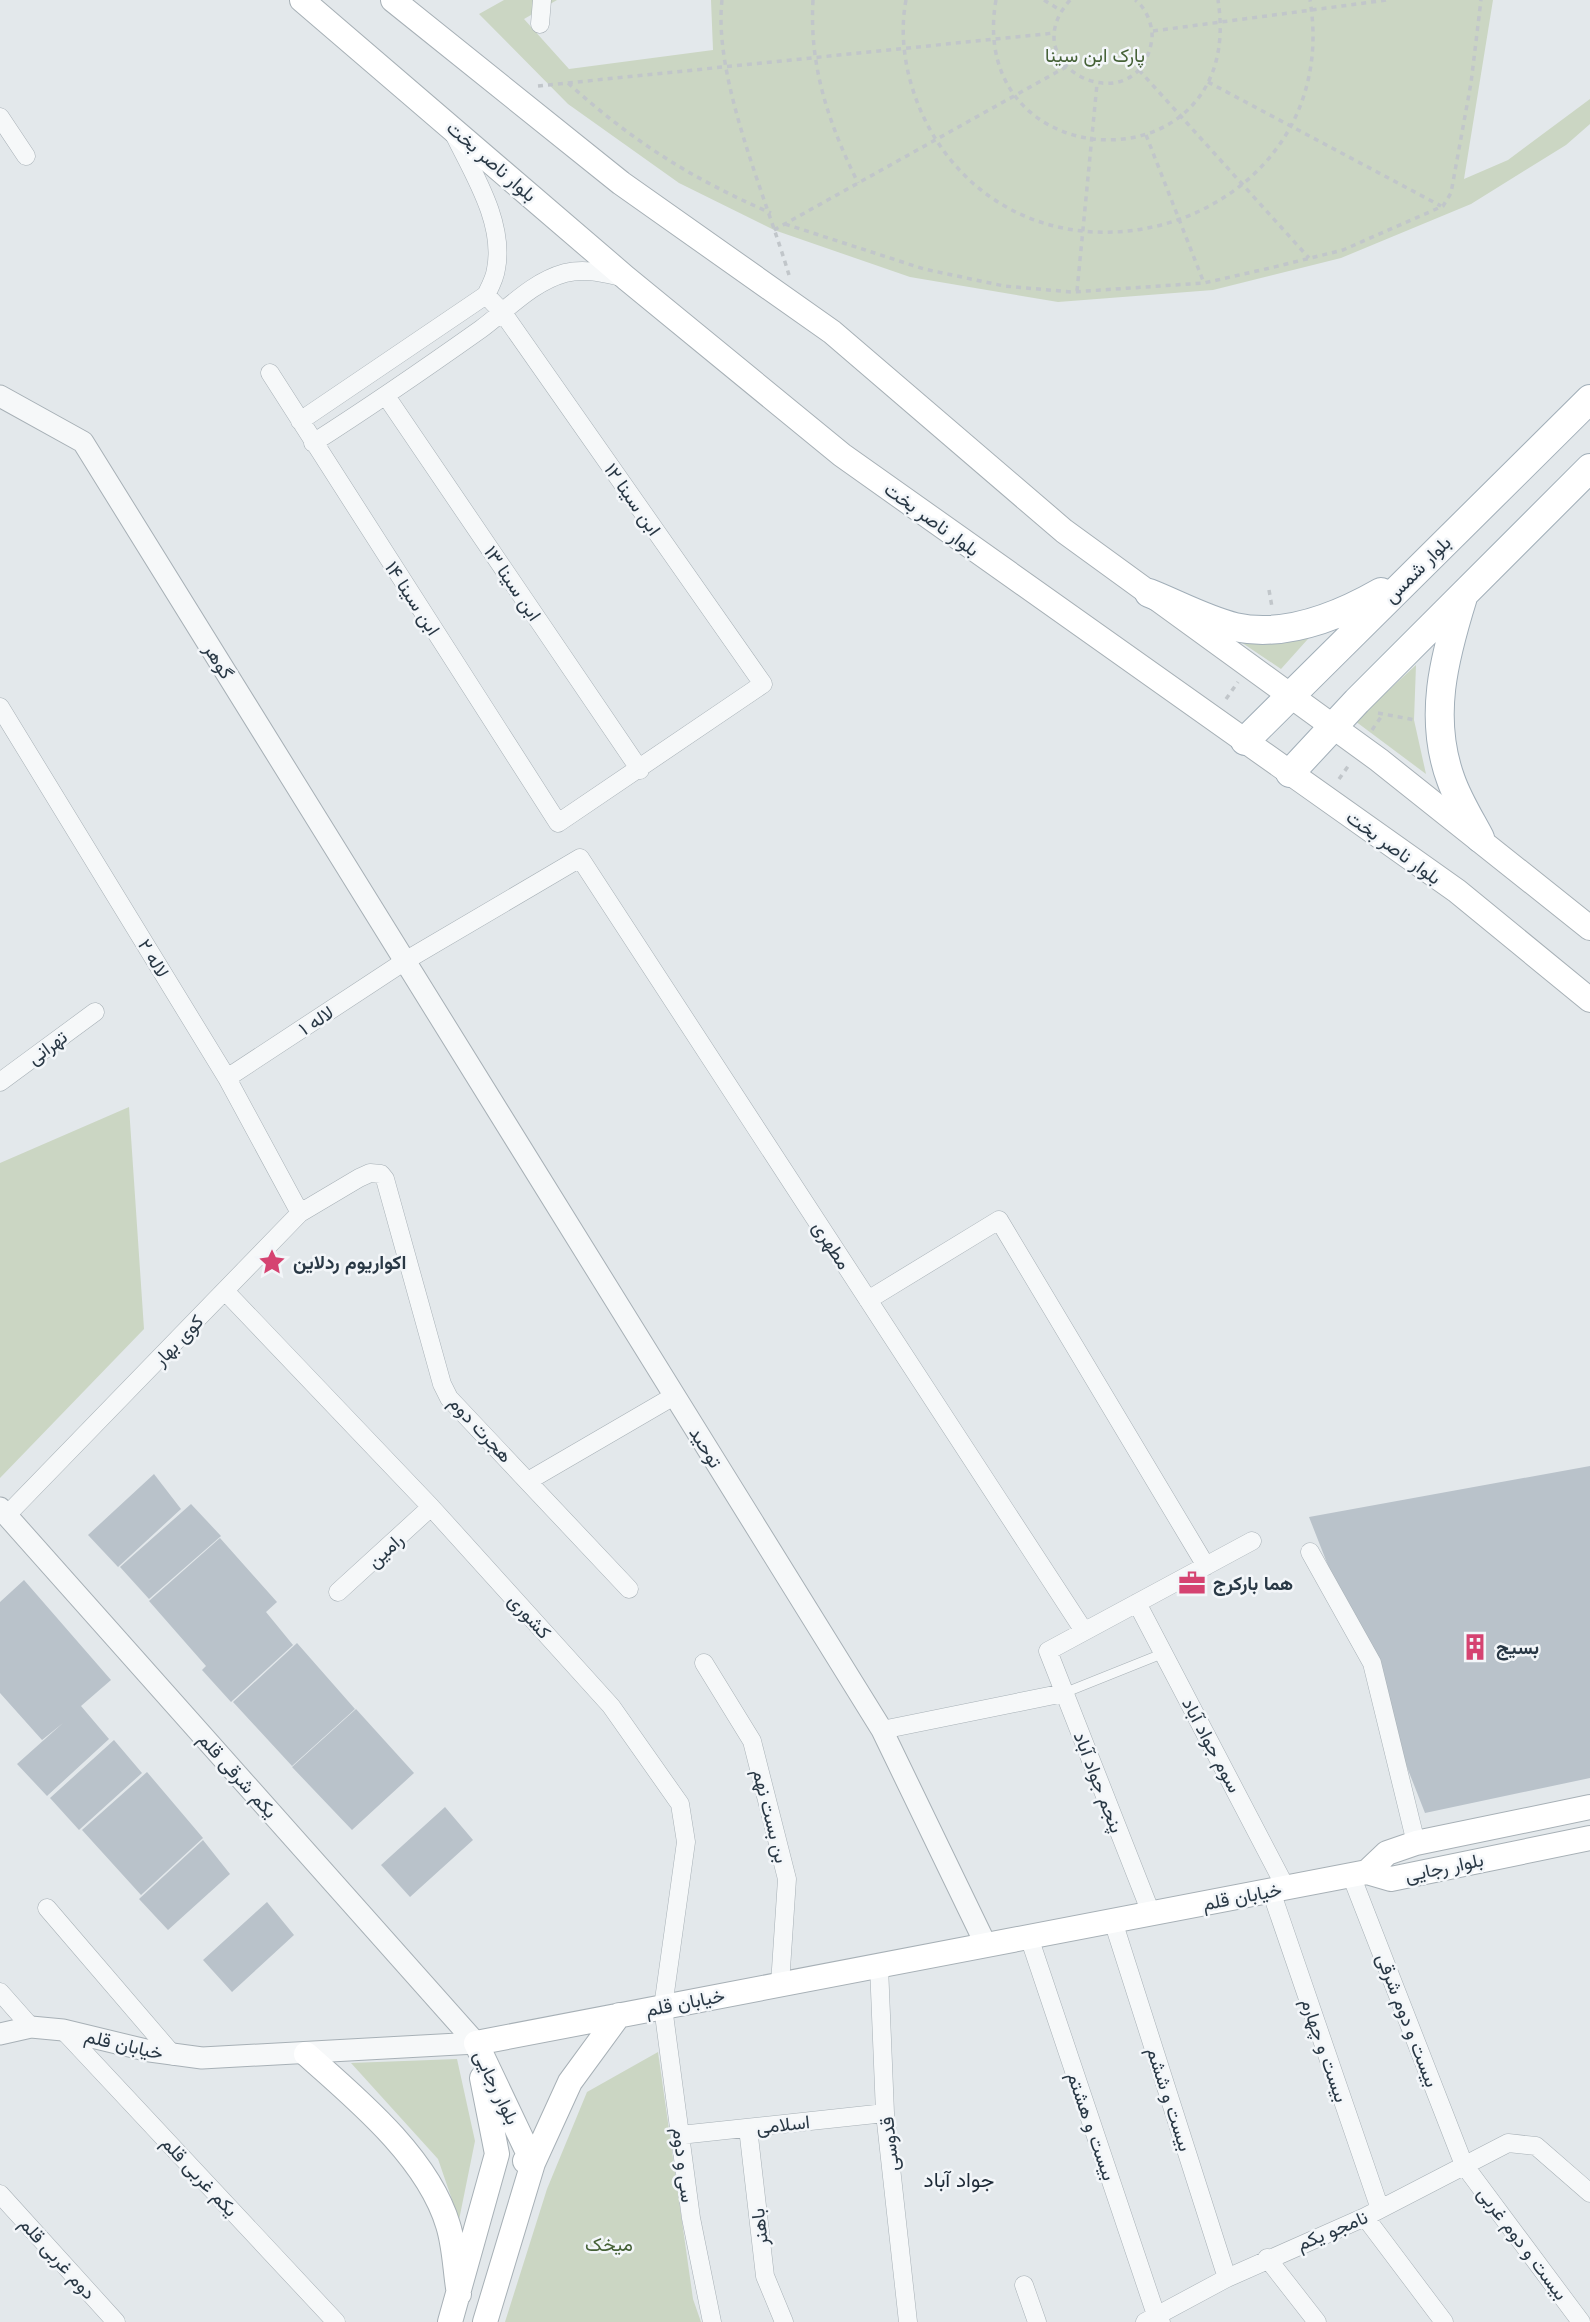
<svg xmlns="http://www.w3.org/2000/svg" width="1590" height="2322" viewBox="0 0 1590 2322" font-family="Arial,Vazirmatn,sans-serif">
  <rect width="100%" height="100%" fill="#e3e8eb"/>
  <!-- green -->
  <path fill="#cbd6c3" d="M504,0H557L524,19L569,69L713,50L711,0H1493L1464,179L1508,160L1590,99V124L1566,145L1471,204L1341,258L1213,290L1058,302L910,277L774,230L679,183L568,104L479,14Z
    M1316,630L1281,669L1229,634Z
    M1416,665L1414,720L1426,774L1355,721Z
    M129,1107L144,1329L0,1478V1163Z
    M658,2052L693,2299L701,2322H505L547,2189L587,2092Z
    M457,2059L475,2141L459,2220L438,2159L351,2063Z"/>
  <!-- building -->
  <path fill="#b9c2ca" d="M1590,1466V1778L1425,1813L1309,1517Z
    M154,1474L181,1509L118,1567L88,1535Z
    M191,1504L221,1536L149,1599L120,1567Z
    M220,1538L277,1602L266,1612L293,1645L231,1702L202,1670L206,1666L149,1601Z
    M24,1580L111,1680L81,1706L109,1739L47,1796L17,1764L63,1723L42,1740L0,1693V1602Z
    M297,1643L355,1709L292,1766L233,1702Z
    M356,1709L414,1773L352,1830L292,1767Z
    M114,1740L142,1773L79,1830L50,1798Z
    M147,1772L203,1838L141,1895L82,1830Z
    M445,1807L473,1840L410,1897L381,1865Z
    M203,1840L230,1874L168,1930L139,1899Z
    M267,1902L294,1935L232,1992L203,1960Z"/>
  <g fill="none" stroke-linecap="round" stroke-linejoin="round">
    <defs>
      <path id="service" d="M1064,1693L1164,1653"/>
      <path id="minor" d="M540,24L542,0
        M0,117L26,156
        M270,373L558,823L763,684L503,313L486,295
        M386,396L640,770
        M300,421L486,295C490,287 495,278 496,269C505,223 473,173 454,134
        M313,443C371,406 426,368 481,329C508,309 532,282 565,273C584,268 603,273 622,277
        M0,707L227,1078L300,1213
        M227,1078L405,961L580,858L1084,1631
        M0,1082L95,1012
        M225,1291L431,1507L611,1706L680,1804L686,1842L663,2007L691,2218L712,2322
        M868,1300L999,1220L1206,1566
        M528,1481L674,1396
        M6,1516L300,1213L359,1178L370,1173L381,1174L385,1179L442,1384L449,1398L629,1589
        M1310,1552L1372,1663L1416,1843
        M338,1592L431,1507
        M1137,1603L1286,1888
        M704,1663L752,1741L787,1879L780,1984
        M882,1730L1064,1693
        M1351,1875L1464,2165L1581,2322
        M1271,1891L1380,2209
        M47,1908L174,2056
        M1151,1913L1048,1651L1252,1541
        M1113,1921L1227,2278
        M1029,1937L1156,2315L1161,2322
        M879,1966L885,2113L908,2322
        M0,1992L31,2027
        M63,2030L336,2322
        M748,2128L765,2276L784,2322
        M680,2135L885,2113
        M0,2194L116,2322
        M1365,2217L1444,2322
        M1267,2258L1317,2322
        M1024,2285L1037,2322
        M1145,2322L1227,2278L1365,2217L1508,2143L1536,2146L1590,2193"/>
      <path id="tertiary" d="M0,396L83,442L882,1730L986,1945
        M0,1508L476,2043
        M0,2034L31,2027L63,2030L150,2051L202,2058L476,2043"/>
      <path id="secondary" d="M302,0L626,278L842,455L1457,891L1590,1000
        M393,0L621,183L832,332L1064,531L1379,760L1590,928
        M1367,1872L1387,1853L1416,1843L1590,1807
        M476,2043L1367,1872L1391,1879L1590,1838
        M476,2043L533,2163L485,2322
        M306,2054C357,2099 428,2158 448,2225C455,2247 455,2272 459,2294
        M525,2161L533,2163L570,2082L619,2015
        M450,2322L497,2154L482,2078"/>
      <path id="primary" d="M1149,593C1177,604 1206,620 1235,627C1285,638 1339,616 1381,592
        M1463,597C1444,658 1428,718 1451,780C1458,800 1470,819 1480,838
        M1245,741L1590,399
        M1290,773L1357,701L1590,468"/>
    </defs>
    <!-- service casing -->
    <use href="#service" stroke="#a7b0b6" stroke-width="10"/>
    <!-- minor casing -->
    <use href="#minor" stroke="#a7b0b6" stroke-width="19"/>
    <!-- tertiary casing -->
    <use href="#tertiary" stroke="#a7b0b6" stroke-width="23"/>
    <!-- secondary casing -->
    <use href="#secondary" stroke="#a7b0b6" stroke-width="26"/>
    <!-- primary casing -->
    <use href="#primary" stroke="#a1aeb8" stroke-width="30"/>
    <!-- path -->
    <path stroke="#c1c6ca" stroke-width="3.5" stroke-dasharray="5 5" stroke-linecap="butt" d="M722,0C713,78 766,197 789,275
      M813,0C809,67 829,124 858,183
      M906,0C898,42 908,87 927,124C1033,324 1347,226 1310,0
      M996,0C964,182 1248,191 1218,0
      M1044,0L1060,10
      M1070,0C1009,69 1141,127 1152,38C1153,26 1146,7 1135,0
      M1153,31L1387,0
      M1139,70L1309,258
      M1208,82L1441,206
      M568,83C632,141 692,179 771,213
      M538,86L1054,33
      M1146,135L1204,283
      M785,224L924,269L1004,286L1072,292L1204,283L1270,268L1343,250L1443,206L1451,193L1471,83L1481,0
      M774,230L1066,67
      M1077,291L1097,84
      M1269,590L1272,607
      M1226,699L1238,682
      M1378,713L1415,720
      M1372,730L1383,714
      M1339,779L1349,765"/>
    <!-- service -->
    <use href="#service" stroke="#f6f8f9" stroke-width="9"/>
    <!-- minor -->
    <use href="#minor" stroke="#f6f8f9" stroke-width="18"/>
    <!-- tertiary -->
    <use href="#tertiary" stroke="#f6f8f9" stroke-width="21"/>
    <!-- secondary -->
    <use href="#secondary" stroke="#fff" stroke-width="24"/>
    <!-- primary -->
    <use href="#primary" stroke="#fff" stroke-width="28"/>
  </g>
  <!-- icons -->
  <defs>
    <symbol id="sight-bare" viewBox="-9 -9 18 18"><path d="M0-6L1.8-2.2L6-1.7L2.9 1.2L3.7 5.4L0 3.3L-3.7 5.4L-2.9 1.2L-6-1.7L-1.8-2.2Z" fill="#d54371" stroke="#f3f6f9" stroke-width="2.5" paint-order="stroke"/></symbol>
    <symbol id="office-bare" viewBox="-9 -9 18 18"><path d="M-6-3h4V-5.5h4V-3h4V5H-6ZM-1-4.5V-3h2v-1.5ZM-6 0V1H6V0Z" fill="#d54371" stroke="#f3f6f9" stroke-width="2.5" paint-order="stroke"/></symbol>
    <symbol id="building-bare" viewBox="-9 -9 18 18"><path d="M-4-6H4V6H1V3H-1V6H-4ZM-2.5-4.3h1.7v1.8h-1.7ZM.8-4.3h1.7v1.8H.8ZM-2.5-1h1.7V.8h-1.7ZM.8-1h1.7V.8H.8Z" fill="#d54371" stroke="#f3f6f9" stroke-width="2.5" paint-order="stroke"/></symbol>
  </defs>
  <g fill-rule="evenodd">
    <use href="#sight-bare" x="253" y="1243" width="38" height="38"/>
    <use href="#office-bare" x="1173" y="1564" width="38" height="38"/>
    <use href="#building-bare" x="1456" y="1628" width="38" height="38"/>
  </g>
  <g text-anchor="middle" stroke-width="5" stroke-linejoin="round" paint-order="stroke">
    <!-- park labels -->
    <g font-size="19" fill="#456136" stroke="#f3f6f9">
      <text x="1095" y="62">پارک ابن سینا</text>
      <text x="609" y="2251">میخک</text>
    </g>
    <!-- street labels -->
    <g font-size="19" fill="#293845" stroke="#f3f6f9">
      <text transform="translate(492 161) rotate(41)" y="7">بلوار ناصر بخت</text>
      <text transform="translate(633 499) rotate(55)" y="7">ابن سینا ۱۲</text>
      <text transform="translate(932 519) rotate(36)" y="7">بلوار ناصر بخت</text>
      <text transform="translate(1417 569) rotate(-45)" y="7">بلوار شمس</text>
      <text transform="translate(513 583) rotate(56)" y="7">ابن سینا ۱۳</text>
      <text transform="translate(413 598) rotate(57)" y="7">ابن سینا ۱۴</text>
      <text transform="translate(219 661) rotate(58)" y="7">گوهر</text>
      <text transform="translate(1394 847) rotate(36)" y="7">بلوار ناصر بخت</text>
      <text transform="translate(154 958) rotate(59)" y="7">لاله ۲</text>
      <text transform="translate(316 1020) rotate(-33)" y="7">لاله ۱</text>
      <text transform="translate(47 1047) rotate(-36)" y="7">تهرانی</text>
      <text transform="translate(832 1245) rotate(57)" y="7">مطهری</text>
      <text transform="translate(178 1340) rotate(-46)" y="7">کوی بهار</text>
      <text transform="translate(481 1429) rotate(47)" y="7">هجرت دوم</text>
      <text transform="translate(706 1447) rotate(58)" y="7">توحید</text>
      <text transform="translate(385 1550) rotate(-42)" y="7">رامین</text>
      <text transform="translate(530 1616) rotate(48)" y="7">کشوری</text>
      <text transform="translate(1212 1745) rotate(62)" y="7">سوم جواد آباد</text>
      <text transform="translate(238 1775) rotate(48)" y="7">یکم شرقی قلم</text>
      <text transform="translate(1099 1782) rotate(69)" y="7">پنجم جواد آباد</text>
      <text transform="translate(771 1816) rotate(76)" y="7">بن بست نهم</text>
      <text transform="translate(1444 1867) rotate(-12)" y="7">بلوار رجایی</text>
      <text transform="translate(1242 1896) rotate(-11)" y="7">خیابان قلم</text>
      <text transform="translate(685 2002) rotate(-11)" y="7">خیابان قلم</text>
      <text transform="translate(1408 2020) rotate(69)" y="7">بیست و دوم شرقی</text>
      <text transform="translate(124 2044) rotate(13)" y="7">خیابان قلم</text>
      <text transform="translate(1325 2050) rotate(71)" y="7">بیست و چهارم</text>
      <text transform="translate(497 2087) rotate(64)" y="7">بلوار رجایی</text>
      <text transform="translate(1170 2099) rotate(72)" y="7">بیست و ششم</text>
      <text transform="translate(783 2124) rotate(-6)" y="7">اسلامی</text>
      <text transform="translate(1092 2126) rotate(71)" y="7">بیست و هشتم</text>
      <text transform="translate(889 2144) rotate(-96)" y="7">قدوسی</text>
      <text transform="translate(684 2165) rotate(83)" y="7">سی و دوم</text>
      <text transform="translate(200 2176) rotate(47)" y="7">یکم غربی قلم</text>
      <text transform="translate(759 2227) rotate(-96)" y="7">باهنر</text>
      <text transform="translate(1332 2230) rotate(-23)" y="7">نامجو یکم</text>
      <text transform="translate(1523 2243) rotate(53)" y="7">بیست و دوم غربی</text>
      <text transform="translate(58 2258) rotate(48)" y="7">دوم غربی قلم</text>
    </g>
    <!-- poi labels -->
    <g font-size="19" font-weight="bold" fill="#293845" stroke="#f3f6f9" text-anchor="start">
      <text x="293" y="1269">اکواریوم ردلاین</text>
      <text x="1213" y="1590">هما بارکرج</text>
      <text x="1496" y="1654">بسیج</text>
    </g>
    <!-- neighbourhood labels -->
    <g font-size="21" fill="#1c2936" stroke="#f3f6f9">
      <text x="959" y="2187">جواد آباد</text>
    </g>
  </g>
</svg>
